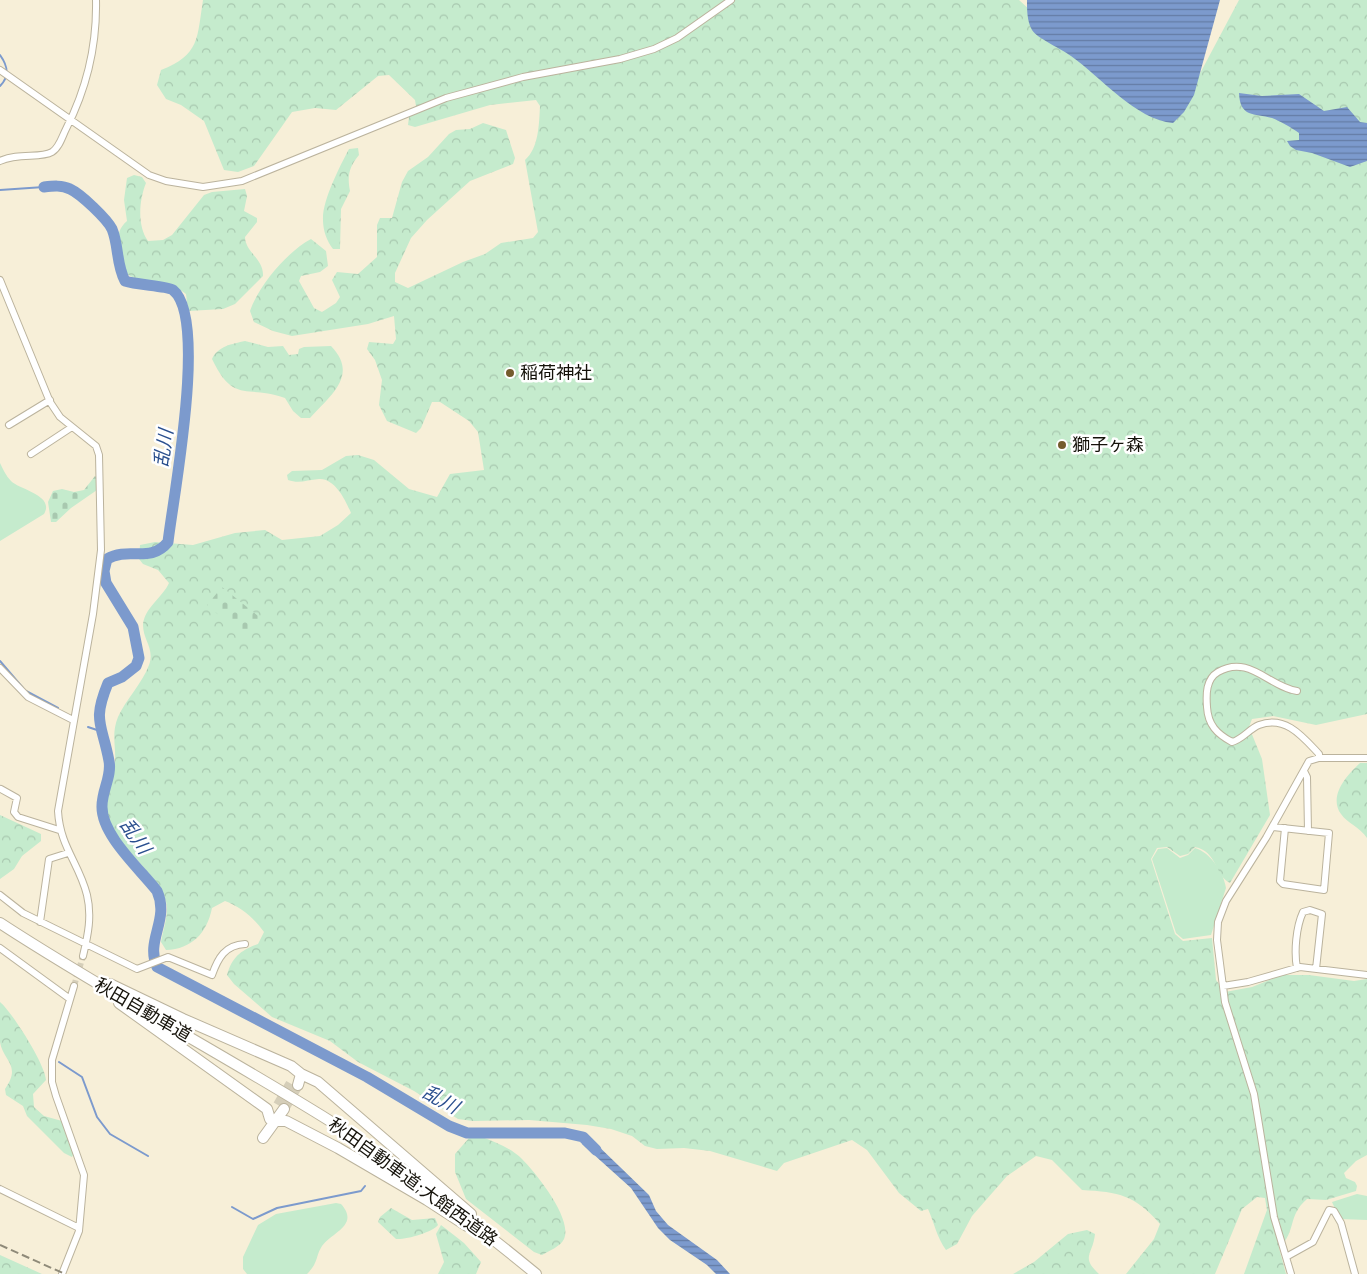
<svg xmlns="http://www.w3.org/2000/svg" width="1367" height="1274" viewBox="0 0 1367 1274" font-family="Barlow,'Noto Sans JP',sans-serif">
  <defs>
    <pattern id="forest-crowns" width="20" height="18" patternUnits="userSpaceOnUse" patternTransform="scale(1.25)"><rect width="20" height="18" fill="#c5ebcd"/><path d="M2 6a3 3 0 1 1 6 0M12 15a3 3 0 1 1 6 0" fill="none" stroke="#a8c8af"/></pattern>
    <pattern id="cemetery-stones" width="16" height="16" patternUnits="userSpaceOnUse" patternTransform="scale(1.25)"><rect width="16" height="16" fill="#c5ebcd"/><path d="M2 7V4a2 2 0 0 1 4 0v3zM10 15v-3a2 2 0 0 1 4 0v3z" fill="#a8c8af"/></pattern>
    <pattern id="water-rules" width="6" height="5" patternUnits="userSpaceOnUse" patternTransform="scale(1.25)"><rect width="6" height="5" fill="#7c9acd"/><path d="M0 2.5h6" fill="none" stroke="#647ca5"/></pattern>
  </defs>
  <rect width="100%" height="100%" fill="#f7efd8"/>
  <!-- green -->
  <path fill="#c5ebcd" d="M0,463C3,469 6,476 11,481C20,490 55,495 44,514L0,541Z
    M1167,848L1180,858L1188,855L1195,848C1210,852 1224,873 1226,888L1211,935L1183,939L1176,933L1152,859L1158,849Z
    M1357,1194L1367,1196V1220L1340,1219L1332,1202Z
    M336,1203L341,1204C360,1225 332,1232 322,1246C315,1257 319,1262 307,1274H247L243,1269V1257L258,1225L276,1214Z"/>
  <!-- forest -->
  <path fill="url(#forest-crowns)" d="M203,0H1019L1064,41L1188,96L1239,0H1367V714L1316,725L1273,716L1252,719L1249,727L1262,759L1270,815L1230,883C1215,876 1217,851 1195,847L1188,854L1180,856L1167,847L1157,848L1151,859L1175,934L1183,941L1212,938L1216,980L1225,992L1252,987L1282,975H1309L1354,981L1367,979V1155L1356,1161L1344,1173L1346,1178L1355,1182L1357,1186L1356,1191L1326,1200L1307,1199C1287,1216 1297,1231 1279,1248L1286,1274H1244L1267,1210L1265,1198L1257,1197L1242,1209L1215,1274H1126L1154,1239L1160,1224C1135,1195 1119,1192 1082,1190L1052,1160L1036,1156L1007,1176L972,1216L957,1244L946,1250C937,1238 934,1222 928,1209L921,1211L899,1193L867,1150L852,1140L784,1163L777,1171L710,1151L684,1148L657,1149L645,1146L632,1136L611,1129L587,1125L529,1120L473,1121L458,1119L414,1091L358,1062L330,1041L272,1017L234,984L227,975C232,957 241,950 258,944L264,932C254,918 241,907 225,901L212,908C207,933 192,949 166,950L161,942C163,931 167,919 167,908C167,880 114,846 106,814C102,798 111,784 114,769C118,751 110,736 118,717C126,699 142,684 149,665C155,649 143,640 143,625C144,608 163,597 169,583L158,570L143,564L139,559L140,545L155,542L193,545L235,533L265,530L282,540L320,536L338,525L351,513C346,501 335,478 319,479C307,480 299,484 288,480L287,475L292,471L322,470L346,456L358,455L374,460L409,489L437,497L450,474L484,470L478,432L469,421L440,402H432L421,428L416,433L387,421L379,405L382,380L375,360L367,349L369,342L393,344L396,339L394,316L368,324L292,336L273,331L254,322L250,311C259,285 287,252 311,239L326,251L328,266L320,272L301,276L299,281L314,308L322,312L336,303L340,297L332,280L337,272L358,274L377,257V225L380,218H392L402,182L408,171L428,157L449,134L456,130L470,129L483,123L506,130L515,158L513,164L470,181L427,220L411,238L395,273V282L408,288L463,262L485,254L501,243L533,238L538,232L525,160C539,148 539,124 540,106L536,100L490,105L415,127L408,125L409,117L417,112L415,100L389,75L378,76L336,110L315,108L292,112L254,166L238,172L224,170L204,121L181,105L166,99L157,85L161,70C200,55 197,38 203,0Z
    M358,148L359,155C349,167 347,176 350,191L341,209L340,249H333C327,241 323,231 323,220C322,201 340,166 349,149Z
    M134,175L142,177L146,183C139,200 137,226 148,241L163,240L172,235L204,195L212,192L245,189L247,196L244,211L257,218V222L245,237C245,252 264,259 263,276L235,304L223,309L188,311L186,294C159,271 115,295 118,245C118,234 119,228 127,221L124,200L127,178Z
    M245,341L268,347L283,346L289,355L298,354L299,349L304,347L331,346C359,375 331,395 310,418H301L293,411L285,398C247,384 234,405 212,359C218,346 232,344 245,341Z
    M1360,763H1367V838C1360,827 1347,823 1341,814C1328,796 1347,775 1360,763Z
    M0,815L41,834V841L22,856L14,869L0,879Z
    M0,1002C12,1012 45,1064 46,1080L33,1094L34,1107L44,1116L62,1121L75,1151L72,1157L64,1153L27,1116L23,1106L6,1095L5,1089C22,1065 3,1061 0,1042C0,1030 0,1015 0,1002Z
    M482,1137C496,1142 512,1149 522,1159C536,1173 573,1219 564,1239C561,1246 549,1251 542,1255L534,1252L466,1199L455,1172V1154L469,1138Z
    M391,1208L412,1220L435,1218L438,1225C433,1232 406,1240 396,1239L378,1222L380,1217Z
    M441,1225L464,1243L481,1262L476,1274H438L444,1262L436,1234Z
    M1087,1230L1095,1234C1093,1255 1080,1256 1099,1274H1013L1034,1262L1068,1234Z
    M0,1255L42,1274H0Z"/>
  <!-- cemetery -->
  <path fill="url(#cemetery-stones)" d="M95,476L97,478V490L71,508L56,522H51L48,502L53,491L62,489L74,492L84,490Z
    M222,587L263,620L247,639L207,605Z"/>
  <!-- water -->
  <path fill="url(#water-rules)" d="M1027,0H1220L1194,95L1184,112L1173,123C1136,120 1101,77 1071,56C1062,49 1038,39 1032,30C1027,21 1027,10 1027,0Z
    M1239,93L1262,96L1299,94L1324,111L1347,107L1360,122L1367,123V161L1350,167L1312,153L1296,150L1290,146L1287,141L1299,140V133C1292,128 1280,121 1272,118C1254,113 1240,118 1239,93Z
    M589,1137L649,1195L656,1211L668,1225L717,1260L730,1274H716L707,1265L670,1240L658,1228L631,1188L582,1144Z"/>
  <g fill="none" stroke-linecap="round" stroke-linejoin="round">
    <!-- stream -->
    <path stroke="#7c9acd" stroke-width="2" d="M0,55C8,66 10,76 0,86
      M0,190L44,187
      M0,661L23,688
      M26,691L58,708
      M88,727L100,731
      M59,1062L82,1077L97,1117L110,1134L148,1156
      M232,1207L253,1219L277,1208L361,1191L365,1186"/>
    <!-- river -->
    <path stroke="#7c9acd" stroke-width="11" d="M44,187C53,186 62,185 70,189C81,194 107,219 112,229C119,246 116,264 125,281C137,285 168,286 173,290C208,318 173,498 168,542C150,564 129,546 107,559L104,571L106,583L133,627L139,658L136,666L122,677L108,683C92,722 102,723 109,761C112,776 102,790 102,806C101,835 140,869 157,891C170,920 145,940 157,967L367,1077L449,1126L467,1133H565L583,1137L596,1150"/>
    <!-- minor-tunnel -->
    <path stroke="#d5ceb9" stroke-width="6" stroke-dasharray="6 3" stroke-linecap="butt" d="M74,986L83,956"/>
    <!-- highway-tunnel -->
    <path stroke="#d5ceb9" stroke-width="10" stroke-dasharray="10 5" stroke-linecap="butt" d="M278,1105L292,1081
      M284,1109L298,1085"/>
    <defs>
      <path id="minor" d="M0,70L149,175L166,181L203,187L242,181L446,98L523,77L620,59L654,49L677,38L731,0
        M0,161C19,152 40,159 52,152C59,148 62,137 66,129C87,88 97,46 96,0
        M0,280L50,402L60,417L96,446L99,455L101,550L93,614L58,811C60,847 79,863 87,895C92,916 88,935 83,956
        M9,425L50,400
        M31,454L72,427
        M0,668L28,697L73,720
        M1297,691C1269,687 1249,654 1218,672C1206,679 1206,694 1207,707C1208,725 1217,734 1232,742C1243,739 1249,729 1259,725C1286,715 1303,737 1319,754V758
        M1304,771L1307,777L1308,831
        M1,789L17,798L14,812L18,817L59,830
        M1273,827L1329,833L1324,890L1283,884L1280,881L1285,828
        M0,895L23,913L137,969L168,957L212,975C218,958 225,945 245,944
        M40,922L49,859L68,853
        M0,948L70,999
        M1297,968C1294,952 1296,927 1303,912L1310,910L1322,914L1316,969
        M1223,986L1248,982L1300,967L1367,975
        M0,1189L79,1228
        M1286,1257L1313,1242L1329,1210L1334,1211L1341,1223L1355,1274
        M62,1274L79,1231L84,1175L56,1096L52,1082V1060L74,986
        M1291,1274L1274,1217L1254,1094L1225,1002L1217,940L1218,922L1226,901L1266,838L1309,761L1319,758H1367"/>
      <path id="highway" d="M0,923C107,993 221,1053 330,1121C402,1167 470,1220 536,1274
        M110,984L183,1019L291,1066L301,1074L318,1082L471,1214
        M119,1003L267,1109L270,1119
        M298,1085L301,1074
        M274,1121H286L338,1148L427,1200L467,1226
        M263,1138L284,1109"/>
    </defs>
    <!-- minor casing -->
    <use href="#minor" stroke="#bbb39d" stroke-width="8"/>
    <!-- highway casing -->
    <use href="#highway" stroke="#bbb39d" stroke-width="12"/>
    <!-- minor -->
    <use href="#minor" stroke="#fff" stroke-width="6"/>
    <!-- highway -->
    <use href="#highway" stroke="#fff" stroke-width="10"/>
    <!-- rail -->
    <path stroke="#8f8a79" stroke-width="2" stroke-dasharray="8 4" stroke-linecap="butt" d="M0,1245L65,1274"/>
  </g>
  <!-- markers -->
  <g fill="#745c2d" stroke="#fff" stroke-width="2">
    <circle cx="510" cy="373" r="5"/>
    <circle cx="1062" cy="445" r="5"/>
  </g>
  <g text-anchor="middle" stroke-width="5" stroke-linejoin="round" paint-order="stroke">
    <!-- poi labels -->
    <g font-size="18" fill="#15120a" stroke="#fff" text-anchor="start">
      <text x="520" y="379">稲荷神社</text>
      <text x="1072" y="451">獅子ヶ森</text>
    </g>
    <!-- street labels -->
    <g font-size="18" fill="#15120a" stroke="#fff">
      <text transform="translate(143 1010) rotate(30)" y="6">秋田自動車道</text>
      <text transform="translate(413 1182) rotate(36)" y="6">秋田自動車道;大館西道路</text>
    </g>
    <!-- water labels -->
    <g font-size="19" font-style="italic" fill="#2a4f8e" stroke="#fff">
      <text transform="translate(163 448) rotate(-82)" y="7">乱川</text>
      <text transform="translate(136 836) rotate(55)" y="7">乱川</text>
      <text transform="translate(441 1099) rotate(28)" y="7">乱川</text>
    </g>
  </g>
</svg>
